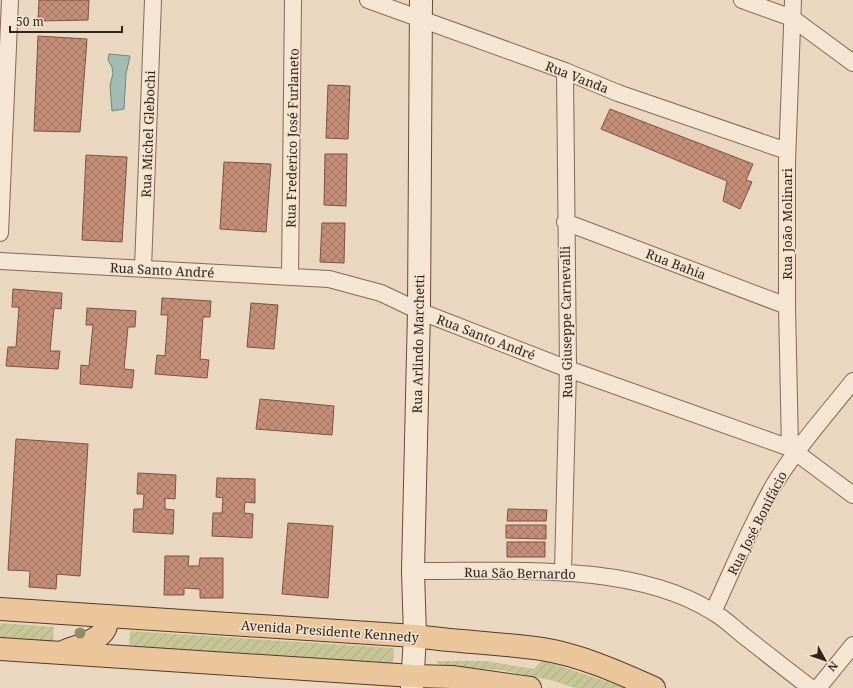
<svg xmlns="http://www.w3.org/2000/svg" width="853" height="688" viewBox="0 0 853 688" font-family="'Noto Serif',serif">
  <defs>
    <pattern id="garden-furrows" width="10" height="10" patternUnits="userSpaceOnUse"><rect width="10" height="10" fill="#c6c596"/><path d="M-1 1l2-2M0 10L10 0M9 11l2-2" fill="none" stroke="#aba981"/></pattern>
    <pattern id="building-cross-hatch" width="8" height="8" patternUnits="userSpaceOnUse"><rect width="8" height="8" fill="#c58e79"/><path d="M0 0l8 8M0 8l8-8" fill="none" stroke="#a17463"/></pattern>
  </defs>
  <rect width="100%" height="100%" fill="#ead7c0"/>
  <!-- garden -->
  <path fill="url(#garden-furrows)" d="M0,623L54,627L53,643L0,640Z
    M130,631L394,648L393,663L129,647Z
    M542,660L626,688H575L550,680L500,670L441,666L436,661H486L534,669Z"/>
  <!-- water -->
  <path fill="#a3bcb1" stroke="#6b897d" d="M109,54L130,56L126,74L124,109L112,111L110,85L113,74L112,67L108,60Z"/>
  <!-- building -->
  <path fill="url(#building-cross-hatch)" stroke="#7e5142" d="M39,0H89L88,20L38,21Z
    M38,36L87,39L80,132L34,131Z
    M328,85L350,86L348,139L326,138Z
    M610,109L753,164L746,180L752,182L740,209L723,201L727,181L601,129Z
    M325,154H347L346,206L324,205Z
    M86,155L127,157L122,242L82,240Z
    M224,162L271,164L266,232L220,229Z
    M322,223H345L344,263L320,262Z
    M13,289L62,293L61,309L54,308L50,351H60L58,369L6,366L8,347H16L19,307H12Z
    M162,298L211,301L210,317H203L200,359L209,360L207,378L155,374L157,355L165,356L168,315H161Z
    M251,303L278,305L274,349L247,347Z
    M87,308L136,311L135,327H128L124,369L134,370L132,388L80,384L81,365L89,366L93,325H86Z
    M260,399L334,406L332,435L256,429Z
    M16,439L88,444L80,576L57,574L56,589L29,587L30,571L8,570Z
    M138,473L176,475L175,499L165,498V509L174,510L173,534L133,532L134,509H143L144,494H137Z
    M217,478L255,479V503L245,502L244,513L253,514L252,538L212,536L213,513H222L223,498L216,497Z
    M508,509L547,510L546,521H507Z
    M288,523L333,526L328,598L282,594Z
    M506,525H546V539L506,538Z
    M507,542H545V557H507Z
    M165,556H189L188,566H199L200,558H223V598H200V589L184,588V595H164Z"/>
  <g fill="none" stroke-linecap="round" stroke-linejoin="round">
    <defs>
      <path id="street" d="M368,0L565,71L618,93L787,151
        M742,0L792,18L853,63
        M565,222L787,306
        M0,233L10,0
        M0,261L329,279L381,293L419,311L568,369L790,448L853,495
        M143,268L153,0
        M290,277L293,0
        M790,448L787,306V162L793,0
        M413,571C506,572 632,561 713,612C724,618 734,628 744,636C766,653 788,671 811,688
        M563,572L568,369L565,71
        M713,612C733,569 751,524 775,483C797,447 827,414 853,381
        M818,688L853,645"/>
      <path id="secondary" d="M412,688L415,636L413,571L419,311L421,0"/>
      <path id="primary" d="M0,609L415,636C457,642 500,643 542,649C580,655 618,672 654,688
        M0,649L413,676L452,677L530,688
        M65,651C77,646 98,642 105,629C107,625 107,620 107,616"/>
    </defs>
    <!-- street casing -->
    <use href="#street" stroke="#81695a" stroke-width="18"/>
    <!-- secondary casing -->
    <use href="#secondary" stroke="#634b3d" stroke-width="24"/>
    <!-- primary casing -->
    <use href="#primary" stroke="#4f392e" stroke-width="24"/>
    <!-- street -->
    <use href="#street" stroke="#f5e6d3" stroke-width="16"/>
    <!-- secondary -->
    <use href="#secondary" stroke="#f5e6d3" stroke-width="22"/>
    <!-- primary -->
    <use href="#primary" stroke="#ebc69a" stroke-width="22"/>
  </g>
  <!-- trees -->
  <circle fill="#918b6b" cx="80" cy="633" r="5.5"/>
  <g text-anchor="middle" stroke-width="3" stroke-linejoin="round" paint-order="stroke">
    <!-- street labels -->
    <g font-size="13" fill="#32241d" stroke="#f2e3cf">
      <text transform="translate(577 77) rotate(21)" y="5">Rua Vanda</text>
      <text transform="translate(148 134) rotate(-88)" y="5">Rua Michel Glebochi</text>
      <text transform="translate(292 138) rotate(-89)" y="5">Rua Frederico José Furlaneto</text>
      <text transform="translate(787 224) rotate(-90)" y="5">Rua João Molinari</text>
      <text transform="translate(676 264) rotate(21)" y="5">Rua Bahia</text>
      <text transform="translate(162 270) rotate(3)" y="5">Rua Santo André</text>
      <text transform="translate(566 322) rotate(-91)" y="5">Rua Giuseppe Carnevalli</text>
      <text transform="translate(486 337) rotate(21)" y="5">Rua Santo André</text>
      <text transform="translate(418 344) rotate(-89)" y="5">Rua Arlindo Marchetti</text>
      <text transform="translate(757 523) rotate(-63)" y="5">Rua José Bonifácio</text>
      <text transform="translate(520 573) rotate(1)" y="5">Rua São Bernardo</text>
      <text transform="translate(330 631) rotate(4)" y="5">Avenida Presidente Kennedy</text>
    </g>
  </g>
  <!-- north arrow -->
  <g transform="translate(825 660) rotate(130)" stroke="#f2e3cf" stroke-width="3" paint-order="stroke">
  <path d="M0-3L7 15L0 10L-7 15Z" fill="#32241d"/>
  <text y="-6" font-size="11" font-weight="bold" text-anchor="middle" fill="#32241d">N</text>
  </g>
  <!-- scale -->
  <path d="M10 26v6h112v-6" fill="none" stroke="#32241d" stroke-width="2"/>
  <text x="16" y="26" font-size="12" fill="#32241d" stroke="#f2e3cf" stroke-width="3" paint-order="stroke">50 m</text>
</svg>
